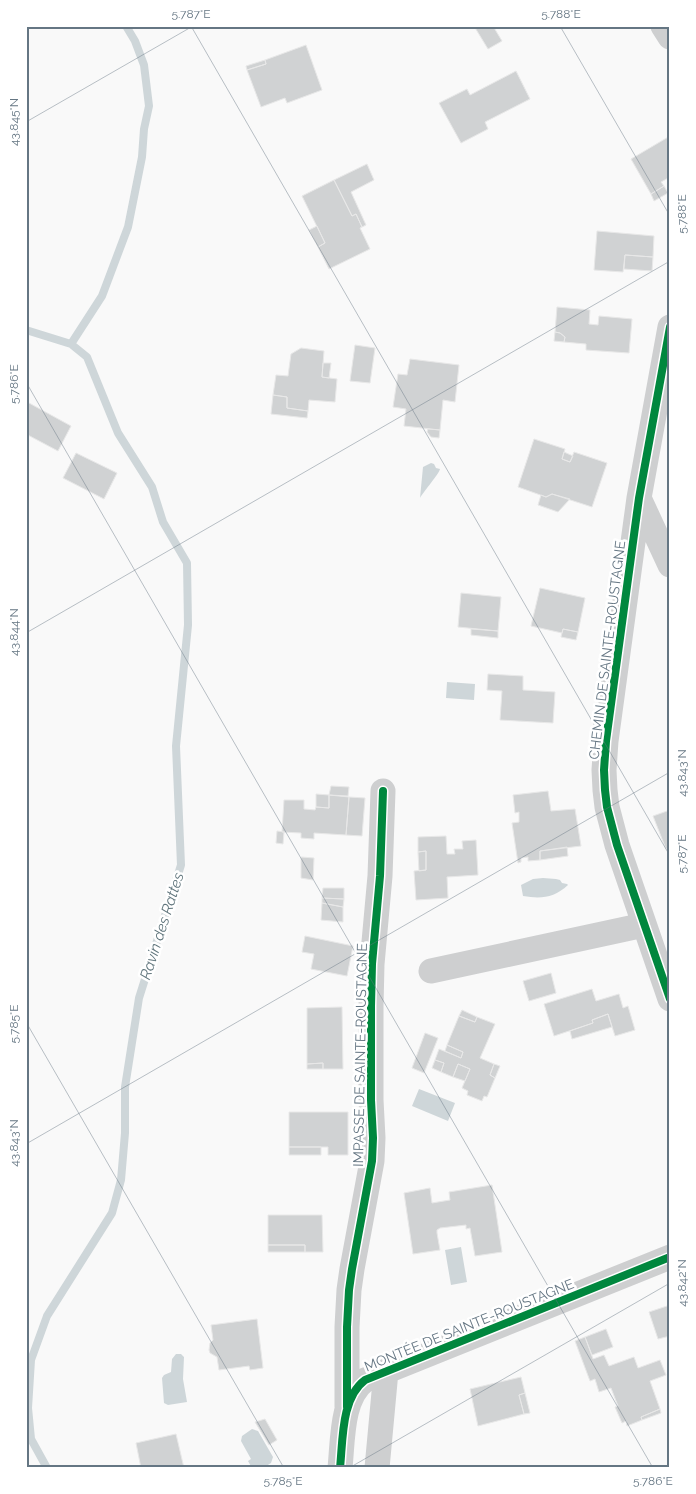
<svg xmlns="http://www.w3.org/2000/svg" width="696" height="1494" viewBox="0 0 696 1494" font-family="Raleway,sans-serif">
  <rect width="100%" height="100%" fill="#f9f9f9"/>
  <!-- water -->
  <path fill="#ced6d9" d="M431,463L434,464L436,468L440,469C439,474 424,491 420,498L423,467Z
    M447,682L475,684L474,700L446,698Z
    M543,878L556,879L560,880L562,883L567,884L568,885C554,898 541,899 523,896L521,885L533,879Z
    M419,1089L455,1103L448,1121L412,1106Z
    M461,1247L467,1282L451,1285L445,1250Z
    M176,1354H181L184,1357L183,1379L187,1402L168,1405L164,1403L162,1378L164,1375L171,1372L172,1359Z
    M252,1429L258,1431L273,1457L271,1463L263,1468L255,1467L252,1468L248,1461L251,1459L241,1441L242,1436Z"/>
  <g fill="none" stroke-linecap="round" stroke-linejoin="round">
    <!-- stream -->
    <path stroke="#ced6d9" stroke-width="8" d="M26,330L71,344L87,357L118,433L152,487L163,522L187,563L188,625L176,746L181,865L139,998L125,1087V1133L121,1180L112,1213L47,1316L31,1360L28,1408L31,1439L47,1468
      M71,344L102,296L128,227L142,157L144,129L149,106L144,65L135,41L126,26"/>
  </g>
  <!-- building -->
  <path fill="#d0d2d3" stroke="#e8e8e8" d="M474,26H493L502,41L488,49Z
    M306,45L322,90L287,103L285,98L261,107L247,70L266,64L265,60Z
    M265,60L266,64L247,70L246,66Z
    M516,71L530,99L485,122L488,129L461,143L439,103L467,89L470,95Z
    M670,136V177L661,182L664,186L651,194L631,159Z
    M367,164L374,180L351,192L366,225L362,227L356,214L352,216L334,180Z
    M334,180L352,216L356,214L362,227L360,228L370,249L329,269L318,247L325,243L302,196Z
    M664,186L668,193L654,201L651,194Z
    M317,226L325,243L318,247L309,230Z
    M597,231L654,236L653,257L625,255L623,272L594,270Z
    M625,255L653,257L652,271L624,269Z
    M557,307L590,310L589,324L598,325L599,316L632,319L629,353L586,350V344L564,342L565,337L560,333L555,332Z
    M555,332L560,333L565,337L564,342L554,341Z
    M355,345L375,348L370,383L350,381Z
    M301,348L324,351L322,377L337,379L335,402L309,400L308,411L287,408V397L273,395L276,375L288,376L291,354Z
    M410,359L459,365L455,402L443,400L440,430L404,426L406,409L393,407L398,374L407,375Z
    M323,363H331L329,378L322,377Z
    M273,395L287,397V408L308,411L307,418L271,414Z
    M29,403L71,426L58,451L26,434V407Z
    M428,429L440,430L439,438L431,437L427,432Z
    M534,439L565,449L562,459L570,462L574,452L607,463L592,507L552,494L546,497L518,487Z
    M564,452L573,456L570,462L562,459Z
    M76,453L117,473L104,499L63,478Z
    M552,494L570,499L558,512L538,505L541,495L546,497Z
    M540,588L585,598L578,632L563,629L562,633L531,626Z
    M461,593L501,597L498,631L458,627Z
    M471,629L498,631V638L471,635Z
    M563,629L578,632L576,640L561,637Z
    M488,674L523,676V690L555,692L553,723L500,720L502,691L487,690Z
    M331,786L349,787L348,796L329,795Z
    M548,791L551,811L575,809L581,846L540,851V860L528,861V857L521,858V862L518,863L512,823L519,822V812L515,813L513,795Z
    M316,794L329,795V808L316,807Z
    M329,795L349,797L346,835L314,833V839L301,838V833L282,832L284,800H304V809L315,810L316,807L329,808Z
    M349,797L365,798L362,836L346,835Z
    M670,810V848L666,849L653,816Z
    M277,831L284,832L283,844L276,843Z
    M446,836L447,854H455L454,849H463L462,841L476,840L478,875L447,877L448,898L416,900L414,871L426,870V851L418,852V837Z
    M567,847L568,856L540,860V851Z
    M426,851V870L419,871L418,852Z
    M301,857L314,858L313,880L301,878Z
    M323,888H344V899L322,898Z
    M322,898L344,899L343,907L322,903Z
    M322,903L343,907V922L321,920Z
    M305,936L353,946L347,976L311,969L314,954L302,952Z
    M551,973L556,993L529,1001L523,981Z
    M592,989L596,1001L619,994L623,1008L628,1006L635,1030L615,1036L608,1014L592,1020L593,1023L554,1036L544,1004Z
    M342,1007L343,1069H323V1063L307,1064V1008Z
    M462,1010L477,1017L475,1022L459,1016Z
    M608,1014L612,1027L572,1039L570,1031L593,1023L592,1020Z
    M459,1016L475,1022L477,1017L495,1024L480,1058L494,1064L490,1075L495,1078L487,1097L484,1096L482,1101L467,1095L468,1091L462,1088L470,1069L458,1064L453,1077L441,1072L444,1063L435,1060L439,1049L461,1058L463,1052L447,1045Z
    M425,1033L438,1038L424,1073L412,1068Z
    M447,1045L463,1052L461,1058L445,1051Z
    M435,1060L444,1063L441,1072L432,1068Z
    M323,1063V1069H307V1064Z
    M458,1064L470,1069L465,1081L453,1077Z
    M494,1064L500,1066L495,1078L490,1075Z
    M289,1112H348V1155H328V1147H289Z
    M289,1147H321V1155H289Z
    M492,1185L502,1252L475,1256L470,1228L466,1229V1225L440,1228L437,1230V1233L440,1250L413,1254L404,1193L430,1188L432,1203L450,1200L449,1192Z
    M268,1215H322L323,1252H305V1245H268Z
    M268,1245H305V1252H268Z
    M670,1305V1336L658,1339L649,1312Z
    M257,1319L263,1368L250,1370L249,1366L219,1370L217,1357L210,1353L209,1350L210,1343L213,1340L211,1325Z
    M606,1329L613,1347L592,1355L585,1337Z
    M585,1337L593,1359L604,1355L609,1366L634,1357L638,1368L660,1360L666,1375L650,1381L660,1409L641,1417L642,1420L627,1426L626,1421L622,1423L615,1407L618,1406L611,1388L599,1392L595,1379L590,1381L575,1341Z
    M521,1377L525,1393L519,1395L524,1414L478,1426L470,1389Z
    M525,1393L530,1413L524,1414L519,1395Z
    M660,1409L661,1413L642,1420L641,1417Z
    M265,1419L277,1440L269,1445L255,1422Z
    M176,1434L184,1468H141L136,1443Z"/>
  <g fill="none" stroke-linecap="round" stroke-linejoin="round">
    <!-- street -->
    <path stroke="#cecfd0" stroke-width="25" d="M663,26L670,37
      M670,327L639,498L606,741L604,770L605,790L607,807L617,845L670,999
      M639,498L670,565
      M431,971L644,925
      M347,1407V1327L349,1290L352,1269L372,1161L373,1138L371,1100V1006L372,964L380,876L383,791
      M340,1468C343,1440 341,1398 365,1380L670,1257
      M377,1468L386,1371"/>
    <defs>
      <path id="cycleway" d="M670,327L639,498L606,741L604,770L605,790L607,807L617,845L670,999
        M347,1407V1327L349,1290L352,1269L372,1161L373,1138L371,1100V1006L372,964L380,876L383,791
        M340,1468C343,1440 341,1398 365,1380L670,1257"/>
    </defs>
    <!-- cycleway casing -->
    <use href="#cycleway" stroke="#fff" stroke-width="11"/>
    <!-- cycleway -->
    <use href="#cycleway" stroke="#00873e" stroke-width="8"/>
  </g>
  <!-- ticks -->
  <path fill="none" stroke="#657683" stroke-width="1" stroke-opacity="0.45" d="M191,26L670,856M560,26L670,216M26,122L193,26M26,382L653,1468M26,633L670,261M26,1022L284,1468M26,1144L670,772M349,1468L670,1283"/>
  <g text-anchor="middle" stroke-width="5" stroke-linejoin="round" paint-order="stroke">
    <!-- street labels -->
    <g font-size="14" fill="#657683" stroke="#fff">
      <text transform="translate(607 650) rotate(-83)" y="5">CHEMIN DE SAINTE-ROUSTAGNE</text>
      <text transform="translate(360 1055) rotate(-89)" y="5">IMPASSE DE SAINTE-ROUSTAGNE</text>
      <text transform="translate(469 1325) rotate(-22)" y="5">MONTÉE DE SAINTE-ROUSTAGNE</text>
    </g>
    <!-- water labels -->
    <g font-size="15" font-style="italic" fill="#60757c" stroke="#fff">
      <text transform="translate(162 926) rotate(-72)" y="5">Ravin des Rattes</text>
    </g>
  </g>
  <!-- border -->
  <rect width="696" height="1494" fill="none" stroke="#ffffff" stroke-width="55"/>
  <rect x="28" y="28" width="640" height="1438" fill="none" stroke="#657683" stroke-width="2"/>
  <g font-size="12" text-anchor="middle" fill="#657683">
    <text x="191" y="18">5.787°E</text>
    <text x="561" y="18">5.788°E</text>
    <text transform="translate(14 122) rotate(-90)" y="4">43.845°N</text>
    <text transform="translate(682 214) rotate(-90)" y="4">5.788°E</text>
    <text transform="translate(14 384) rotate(-90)" y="4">5.786°E</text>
    <text transform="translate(14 632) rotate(-90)" y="4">43.844°N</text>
    <text transform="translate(682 773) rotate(-90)" y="4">43.843°N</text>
    <text transform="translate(682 854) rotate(-90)" y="4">5.787°E</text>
    <text transform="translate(14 1024) rotate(-90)" y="4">5.785°E</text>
    <text transform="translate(14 1143) rotate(-90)" y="4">43.843°N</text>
    <text transform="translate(682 1283) rotate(-90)" y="4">43.842°N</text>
    <text x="283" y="1485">5.785°E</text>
    <text x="653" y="1485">5.786°E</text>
  </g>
</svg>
